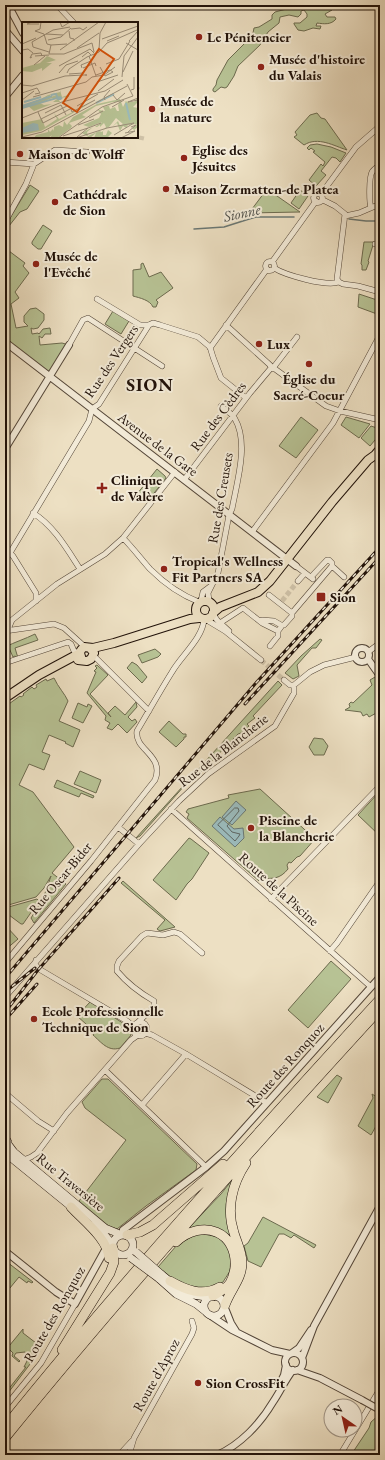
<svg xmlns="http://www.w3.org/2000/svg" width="385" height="1460" viewBox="0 0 385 1460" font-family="'EB Garamond',serif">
  <rect width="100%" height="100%" fill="#ede0c3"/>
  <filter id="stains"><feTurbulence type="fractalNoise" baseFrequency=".005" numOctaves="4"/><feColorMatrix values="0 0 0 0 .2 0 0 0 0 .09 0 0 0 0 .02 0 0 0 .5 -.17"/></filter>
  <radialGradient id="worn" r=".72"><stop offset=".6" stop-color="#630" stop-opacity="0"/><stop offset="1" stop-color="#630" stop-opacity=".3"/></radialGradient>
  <!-- green -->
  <path fill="#b7c294" stroke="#6c6a4e" d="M302,5H332V10L325,14L327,17H335L336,19C331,25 324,24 317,23L316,26H321L320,29L313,28L304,31L298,30L294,24V23H300L307,17V14L304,10L301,11V14L298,17L289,15L280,17L279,23L268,32L260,45L238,66L234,76L227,87L225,88L221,87L215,92L213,91V89L216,85L217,80L228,60L249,39L253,33L254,28L259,27L272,19V15L275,12Z
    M317,113L321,118L325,119L347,150C334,146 318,136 304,145L294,137L297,135L295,132L310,115Z
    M317,144L331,147L346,153L340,162L336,158L332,157L321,171L326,175L316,186L309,180L321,164L323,166L325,162L313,152L315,151L311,148L309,150L307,148L310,145Z
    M30,185L39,191L27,209L20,212L9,226L7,223Z
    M267,189L300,212L249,213Z
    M300,190L308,196L299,209L291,203Z
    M43,225L52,231L41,249H38L32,244V242Z
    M364,242H374L368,261L369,262L366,270H362V265L361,264Z
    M5,248L25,263L23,266L29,273L15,292L19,298L11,304L16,328L28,326L24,322V316L30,309L36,308L44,314V320L38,328L33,329L31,328L32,334L38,333L39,334L43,329L50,328L51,334H45L42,338L39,336L40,345L62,343L69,345L49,376L5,342Z
    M143,263L149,277L161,272L173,288L156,300L158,302L156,307H153C150,300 140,298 133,296V270L141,269V264Z
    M359,294L380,301V308L377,314L358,307Z
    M113,311L129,321L121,334L105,324Z
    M301,417L318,430L296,458L279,446Z
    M346,417L370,424L359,438L341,425Z
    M371,426L380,429V434L370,446L361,438Z
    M157,469L165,476L166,478L147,502L137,494Z
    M35,634L38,640L15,648L18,658L15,656L13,657L9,648L5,650V647C15,642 25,639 35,634Z
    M320,639L322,640L316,648H312L297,665L299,676L293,679L285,673L301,656Z
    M155,649L161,654L158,657L142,663L138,655Z
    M132,662L137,665L147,677L142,683L127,668Z
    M97,665L108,675L90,694L111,717L108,713L115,706L125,715L136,702L137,707L128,717L132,721L135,719L137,722L127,733L118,724L112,730L107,728L110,723L105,720L106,716L87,693L96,672L94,671L97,668L95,666Z
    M375,677L380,687V711L369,717L367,714L363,716L361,712L345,710L350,707L349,704L351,702L353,703L372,685L370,680Z
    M54,678C58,687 65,694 68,701L59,721L80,730L73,747L65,743L66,742L49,735L42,752L50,755L44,770L29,764L19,785L33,792L74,847L52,873L66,884L34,923L31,918L43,899L51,876L44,888L36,897L5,906V709L7,708L6,706L20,696L21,697L24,695L23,694L32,687L34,689L37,687L36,685L46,679L47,681Z
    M278,681L282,685L253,716L255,718L247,724L249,726L241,733L238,734L202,771L185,785L140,836L136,838Z
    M78,703L87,707L88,704L92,706L83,723L72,718Z
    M169,721L183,734H186V737H184V739L176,747L159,732Z
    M314,738L323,739L328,746L324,755H314L309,747Z
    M80,771L101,780L96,793L74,784Z
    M57,780L94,796L93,798L81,793L79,797L54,787Z
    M260,789L315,839L300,856L297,857L291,863L289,862L287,865L288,869C280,879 273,879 261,878L259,881L187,818L189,814L186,812L188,809L229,798L228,795Z
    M380,791V836L358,815Z
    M189,838L191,839L209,853L192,879L187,884L176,900L153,880Z
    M123,881L175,927L160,931L157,929L165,920L121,883Z
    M37,899L39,901L23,924H21L5,912V908Z
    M5,925L18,939L5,950Z
    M331,961L351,979L308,1028L288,1010Z
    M90,1002L129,1027L131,1035L120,1048C108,1052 101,1042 93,1035L95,1032L77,1016Z
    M337,1075L342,1078L328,1103L317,1097Z
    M102,1079H108L197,1164L196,1170L146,1206L117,1229L110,1227L79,1201L126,1140L85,1108L82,1102Z
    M372,1094L380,1099V1119L371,1135L358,1126L373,1098Z
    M236,1175L234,1180L235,1242L228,1237L186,1231L221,1194Z
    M263,1217L316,1245L314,1248L294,1235L291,1238L284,1234H279L261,1267L248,1261L244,1246L248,1243Z
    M198,1233L219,1237L228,1245L231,1257L230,1271L223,1282L210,1290L179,1284L158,1267L177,1245Z
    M7,1262L33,1282L32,1283L28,1281L27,1283L19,1277L5,1294V1265Z
    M23,1329V1333L36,1343L34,1345L40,1351L8,1393L7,1391L26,1367H24L27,1361L26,1359L27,1356L25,1352L16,1353L14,1356L20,1361L19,1362L12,1356L13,1353L10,1350L7,1355L5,1351Z
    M380,1414V1455H351L369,1428L371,1422Z"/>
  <!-- water -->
  <path fill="#9bbbbc" stroke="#6a7774" d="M236,801L246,810L232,825L222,817Z
    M220,817L234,829L243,828L244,838L235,847L212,826Z"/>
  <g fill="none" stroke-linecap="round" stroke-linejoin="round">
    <!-- shore -->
    <path stroke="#5e6662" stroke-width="1" d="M235,808H238L239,811L227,826L232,832L240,834L239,836L235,841L218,825Z"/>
    <!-- stream -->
    <path stroke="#6a7774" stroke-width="1.5" d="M349,219L366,221H380
      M194,229L224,227L246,220L256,217H294"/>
    <!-- minor-tunnel -->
    <path stroke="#cec1a7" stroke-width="5" stroke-dasharray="5 2.5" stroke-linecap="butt" d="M137,89L139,90
      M141,140L142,136
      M282,601L298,581
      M261,660L284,680"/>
    <defs>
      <path id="minor" d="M57,5L74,23
        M5,162L34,164L55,150L87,152
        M313.5 198a4.5 4.5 0 1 1 9 0a4.5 4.5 0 1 1-9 0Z
        M321,194L356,147L380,126
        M323,200L335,206L345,214L337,279L339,282
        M371,208C369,202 369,177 372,172C374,169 377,167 380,165
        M345,216L359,213L380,204
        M5,222L26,184L34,164
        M375,244L380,245
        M265.5 266a4.5 4.5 0 1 1 9 0a4.5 4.5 0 1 1-9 0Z
        M272,262L316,201
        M274,268C285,275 327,287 339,282L343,284L358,286L380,292
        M97,299L140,325H149L153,323L160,325L198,337L210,347L213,357L221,378L246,398
        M226,325L270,365L271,368L275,369L326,406L340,411L380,420
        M69,345L83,320L88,318L162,366
        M210,348L267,269
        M273,368L297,337
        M184,480L250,393L271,368
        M33,513C54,526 67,549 80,569
        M252,532L333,423L380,335
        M123,538C133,548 141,559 150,569C164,583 181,595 199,602
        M10,553L13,556L36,593V601
        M5,556L10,553L89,421L92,409L99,404L149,325
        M296,566L313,579
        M332,566L344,577
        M298,581L305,573
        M269,595L292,613
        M201,601L203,592L211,586
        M209,601L208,593L218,573L229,515L232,509C237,482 249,443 235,419C232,413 225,410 221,406
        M213,614L217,620L229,631
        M205,619L225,631L261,660
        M262,620L274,621L281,625
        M220,623L243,608L262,623L278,631L281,627V625H284L292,616V613L332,566V563L329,560H327L311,577
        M10,630L9,627L12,620L57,584L105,554L123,538L175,472
        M5,631L54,624L64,628L85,647
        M270,646L278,636V631
        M368,652L380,643
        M94,656L149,711
        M5,663L68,642L71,644L74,651L80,653
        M284,680L290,685H294L310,672L324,665L356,657
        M171,809L371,987
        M118,827L139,844
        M271,899L380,786
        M330,951L337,943L380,881
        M36,960L35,964L39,969L127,1021L134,1027
        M5,963L91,861L155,780C165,755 134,750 137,731C149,711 160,691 172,672C181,656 203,638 204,619
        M5,997L139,844L179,801L208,774L275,726L294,693V685
        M133 1029a7 7 0 1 1 14 0a7 7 0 1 1-14 0Z
        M137,1023L154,1007V1001C140,993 127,983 117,971V966L119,961L142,936L147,933L163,935L174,932L180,934L202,953
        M145,1033L152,1035L186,1054L267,1103
        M105,1070L206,1167
        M5,1093L38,1121L54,1131
        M142,1105L186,1054
        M21,1159H26L31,1157L37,1153L67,1113L131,1040L138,1035
        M5,1407L41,1363L75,1304
        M120,1454L132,1441
        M129,1455L134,1438L192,1334L194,1328L192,1321
        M340,1455L380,1389"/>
      <path id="tertiary" d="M8,5L23,33
        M5,30L23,51
        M5,97L23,75
        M5,342L296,566
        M5,449L69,345
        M355 655a7 7 0 1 1 14 0a7 7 0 1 1-14 0Z
        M368,659L380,676
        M123,1230L206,1167L224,1151L380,977
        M5,1251L56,1292L75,1304L105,1250
        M225,1308L231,1323L236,1331
        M211,1316L232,1330L272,1350L290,1354
        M292,1353L299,1348L311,1330
        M285 1362a9 9 0 1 1 18 0a9 9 0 1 1-18 0Z
        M302,1358L314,1326L380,1206
        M297,1370L320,1378L362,1400
        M279,1385L284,1375L286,1365
        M118,1455L122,1454L126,1455
        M217,1455C240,1445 260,1424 273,1402C280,1392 285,1380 293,1370"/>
      <path id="secondary" d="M5,1137L8,1142L7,1148
        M8,1144L14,1152L105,1228L122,1235
        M5,1153L75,1210
        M93,1225L104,1234L113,1245
        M113 1245a10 10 0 1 1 20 0a10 10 0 1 1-20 0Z
        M161,1274C180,1289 184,1296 210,1297
        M158,1278L176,1294L196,1304L206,1312
        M204 1306a10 10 0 1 1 20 0a10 10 0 1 1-20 0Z"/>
      <path id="primary" d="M196 610a9 9 0 1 1 18 0a9 9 0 1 1-18 0Z
        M213,613L220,607L258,592L270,581L332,502L368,460L375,455L380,449
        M78,660L87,661L91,659L94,653L90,648
        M82,660L80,653L81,650L84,647L93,648L114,643L190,619L199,618
        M5,698L39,675L80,653"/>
      <path id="motorway" d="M71,1207C84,1221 108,1239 109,1258
        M127,1235L140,1232L153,1225L223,1164
        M176,1242C202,1218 238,1231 235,1268C234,1274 233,1278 230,1283C226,1289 219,1292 213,1296
        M170,1281C186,1290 202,1297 220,1287
        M225,1305C230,1290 242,1279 242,1263C242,1252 237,1243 234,1233C226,1209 232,1184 246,1163
        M62,1350L110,1273L114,1262L113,1248
        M5,1427C124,1279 252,1139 380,999
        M5,1438C125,1290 252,1149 380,1009"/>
    </defs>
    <!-- minor casing -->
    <use href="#minor" stroke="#544638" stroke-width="6"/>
    <!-- tertiary casing -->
    <use href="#tertiary" stroke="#544638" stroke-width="8"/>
    <!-- secondary casing -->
    <use href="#secondary" stroke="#211209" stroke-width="8"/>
    <!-- primary casing -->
    <use href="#primary" stroke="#211209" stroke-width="10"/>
    <!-- motorway casing -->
    <use href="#motorway" stroke="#211209" stroke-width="10"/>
    <!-- minor -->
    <use href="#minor" stroke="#f3ebd8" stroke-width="5"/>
    <!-- tertiary -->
    <use href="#tertiary" stroke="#f3ebd8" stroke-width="6"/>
    <!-- secondary -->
    <use href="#secondary" stroke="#f3ebd8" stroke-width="7"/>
    <!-- primary -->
    <use href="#primary" stroke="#ede0c3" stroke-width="8"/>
    <!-- motorway -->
    <use href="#motorway" stroke="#ede0c3" stroke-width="9"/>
    <defs>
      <path id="rail" d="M245,704L380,557
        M5,978L255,684L380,547
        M5,992L35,968
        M5,1012L38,970L119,878
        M5,1020L37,984"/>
    </defs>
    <!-- rail casing -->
    <use href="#rail" stroke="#211209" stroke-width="3"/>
    <!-- rail -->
    <use href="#rail" stroke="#f3ebd8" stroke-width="1.5" stroke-dasharray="4.5" stroke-linecap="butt"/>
    <defs>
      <path id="tertiary-bridge" d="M362,1400L380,1410"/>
      <path id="secondary-bridge" d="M136,1252L161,1274
        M131,1258L158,1278"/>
    </defs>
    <!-- tertiary-bridge casing -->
    <use href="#tertiary-bridge" stroke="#544638" stroke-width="8" stroke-linecap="butt"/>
    <!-- secondary-bridge casing -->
    <use href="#secondary-bridge" stroke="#211209" stroke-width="8" stroke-linecap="butt"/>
    <!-- tertiary-bridge -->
    <use href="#tertiary-bridge" stroke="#f3ebd8" stroke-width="6"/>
    <!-- secondary-bridge -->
    <use href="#secondary-bridge" stroke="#f3ebd8" stroke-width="7"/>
  </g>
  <!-- markers -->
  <g fill="#8f2418" stroke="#f3ebd8" stroke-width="1.5">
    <circle cx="199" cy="37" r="4"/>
    <circle cx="261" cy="67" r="4"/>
    <circle cx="152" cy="109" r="4"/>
    <circle cx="20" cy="154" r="4"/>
    <circle cx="184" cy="158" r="4"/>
    <circle cx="166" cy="189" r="4"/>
    <circle cx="55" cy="202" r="4"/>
    <circle cx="36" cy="264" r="4"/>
    <circle cx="259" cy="344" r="4"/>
    <circle cx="309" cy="364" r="4"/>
    <path d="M100 482h4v4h4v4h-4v4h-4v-4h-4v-4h4z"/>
    <circle cx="164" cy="569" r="4"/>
    <rect x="316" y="592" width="10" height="10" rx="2"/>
    <circle cx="251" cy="828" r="4"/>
    <circle cx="34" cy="1019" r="4"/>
    <circle cx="198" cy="1383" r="4"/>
  </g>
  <g text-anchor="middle" stroke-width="4" stroke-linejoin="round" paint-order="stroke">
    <!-- poi labels -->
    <g font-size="14" font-weight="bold" fill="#211209" stroke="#f3ebd8" text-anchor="start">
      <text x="207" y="42">Le Pénitencier</text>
      <text x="269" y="64">Musée d'histoire<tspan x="269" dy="16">du Valais</tspan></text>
      <text x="160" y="106">Musée de<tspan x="160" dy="16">la nature</tspan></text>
      <text x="192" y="155">Eglise des<tspan x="192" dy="16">Jésuites</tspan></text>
      <text x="28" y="159">Maison de Wolff</text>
      <text x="174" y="194">Maison Zermatten-de Platea</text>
      <text x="63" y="199">Cathédrale<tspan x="63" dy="16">de Sion</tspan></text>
      <text x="44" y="261">Musée de<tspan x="44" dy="16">l'Evêché</tspan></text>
      <text x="267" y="349">Lux</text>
      <text x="309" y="384" text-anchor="middle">Église du<tspan x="309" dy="16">Sacré-Coeur</tspan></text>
      <text x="111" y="485">Clinique<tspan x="111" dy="16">de Valère</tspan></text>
      <text x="172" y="566">Tropical's Wellness<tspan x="172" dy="16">Fit Partners SA</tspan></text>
      <text x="330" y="602">Sion</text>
      <text x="259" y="825">Piscine de<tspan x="259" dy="16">la Blancherie</tspan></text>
      <text x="42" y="1016">Ecole Professionnelle<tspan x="42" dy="16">Technique de Sion</tspan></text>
      <text x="206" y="1388">Sion CrossFit</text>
    </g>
    <!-- street labels -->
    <g font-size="14" fill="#211209" stroke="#f3ebd8">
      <text transform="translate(111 361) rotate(-56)" y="5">Rue des Vergers</text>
      <text transform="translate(218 416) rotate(-53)" y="5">Rue des Cèdres</text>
      <text transform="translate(158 444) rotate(37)" y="5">Avenue de la Gare</text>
      <text transform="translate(220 498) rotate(-80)" y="5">Rue des Creusets</text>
      <text transform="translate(223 750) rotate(-38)" y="5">Rue de la Blancherie</text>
      <text transform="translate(60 878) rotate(-50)" y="5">Rue Oscar-Bider</text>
      <text transform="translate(279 889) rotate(42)" y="5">Route de la Piscine</text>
      <text transform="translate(285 1065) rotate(-48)" y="5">Route des Ronquoz</text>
      <text transform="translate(71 1182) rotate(39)" y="5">Rue Traversière</text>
      <text transform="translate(54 1314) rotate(-60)" y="5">Route des Ronquoz</text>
      <text transform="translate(156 1375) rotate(-61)" y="5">Route d'Aproz</text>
    </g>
    <!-- water labels -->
    <g font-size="15" font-style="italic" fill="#4c4d48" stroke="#f3ebd8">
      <text transform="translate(242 213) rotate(-12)" y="5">Sionne</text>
    </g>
    <!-- district labels -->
    <g font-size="18" font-weight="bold" letter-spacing="1" fill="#211209" stroke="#f3ebd8">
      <text x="150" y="391">SION</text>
    </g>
  </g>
  <!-- overview -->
  <g transform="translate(22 22)">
    <rect width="116" height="116" fill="#ede0c3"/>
    <path d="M25,34L34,38L24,41H30L20,49V46L10,50L0,49V46L18,41ZM38,68L40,75L46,73V71L47,75L36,76L38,80H31L35,77L30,76L18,81L22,83L30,82L12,89L6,84L0,87V84L35,73H28V74L19,77L26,73L38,70ZM116,75V80L111,85L116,86V105L112,108L110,106L115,102L106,103L104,106L101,104L98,109L95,101L90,105L96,99L98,104L101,102L94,96L87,105L81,108V113H84L86,108L90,111L85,116H72L74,111L68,116L60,111L71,105L65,110L66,114L77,109L80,110L84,105L82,101L78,105V103L75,105H73L80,100L67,105L61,103L77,96L79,92L76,88L83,89L81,85L89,83L87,84L88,87L93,85L95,89H97L96,83L98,80H91L74,84L60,93L64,95L47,101L50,104L49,106L35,116H28L30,113L26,116H12L14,113L26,110V107L28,110L31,107L32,109V105L37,103L41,105L42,99L45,103L51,95L75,82L98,77L101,85L104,79H101L112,80ZM74,78L19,109L0,113V101L20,97L23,105L35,97L32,91L37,97Z" fill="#b7c294"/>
    <path d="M11,101L16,102L17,108L0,111V106Z" fill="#9bbbbc"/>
    <path fill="none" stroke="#9bbbbc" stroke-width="2" d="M29,73L34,72L36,77H39M2,80L19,75M74,81L92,72M104,81L108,98M0,84L30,74M0,86L38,75L40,77"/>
    <path fill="none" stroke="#9b8e79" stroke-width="1" d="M10,0L5,2H17M19,0L18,7L13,9L22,12L25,22L29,23M38,0L40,5L48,0M49,7L58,6L61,8L65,5M47,9L48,16L52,17V19M78,11L84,0M24,12L41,13M97,16L115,8M80,17L116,4M26,18L39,15L49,6M85,19L97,14M107,19L116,9M104,21L116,28M0,22L14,16M29,23L27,32H42L70,21L72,30M29,23L45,22M55,26L77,11M0,28L6,27L11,31M38,28L77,0M77,28L78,11M27,30L11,25L10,20L31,8L48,5M77,30L85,21L97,16M13,34L27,33M67,34L74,54M10,35L8,36L10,32L19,31L20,34M60,35L66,30L69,33M97,37L108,19M84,42L97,37M12,43L23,34M37,44L68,27L72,31M78,45L83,54L91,50L88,48M60,46L59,43L69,39M61,46L73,41L74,44M101,50L111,29M37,51L44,43L56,39M45,51L47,47L65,35L77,30M47,52L61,51M74,53L88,48M70,55L82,53L93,45M100,55L102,34L116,15M75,60L96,53M0,63L10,64L43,54L61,53H65H63M109,68L112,67V55M76,69L92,57M0,71L15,66L18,71L13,72M91,73L95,78L103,71M11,75L64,60L70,55M116,76L106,80L116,78M0,78L12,69M83,78L82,75L88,68M55,84L76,72M48,85L50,90L73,78M90,85L102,78M16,90L19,97L45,84M23,91L39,83L44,93M0,96L40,80L83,69L101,58M67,96L81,89M19,97L21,101L48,87M56,103L72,97M66,106L79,101M106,110L114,103L109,105M41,114L66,106L55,115M0,115L20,110L105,64M36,116L80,85L111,74L105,62M54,116L85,106L112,101L92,113M99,116L113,109L103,111"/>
    <path fill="#d4520c" fill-opacity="0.15" stroke="#d4520c" stroke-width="2" d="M77,27L92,37L55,90L41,81Z"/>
    <rect width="116" height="116" fill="none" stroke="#211209" stroke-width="2"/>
  </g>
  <!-- margin -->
  <rect width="385" height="1460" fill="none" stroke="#ede0c3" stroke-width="20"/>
  <rect x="6" y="6" width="373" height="1448" fill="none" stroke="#211209" stroke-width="2"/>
  <rect x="10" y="10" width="365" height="1440" fill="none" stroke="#211209"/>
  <!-- north arrow -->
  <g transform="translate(343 1418) rotate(326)"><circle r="19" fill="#f3ebd8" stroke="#9f9485"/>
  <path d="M0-3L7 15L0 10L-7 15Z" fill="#8f2418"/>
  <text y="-6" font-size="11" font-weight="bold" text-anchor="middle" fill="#211209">N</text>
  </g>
  <rect width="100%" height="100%" filter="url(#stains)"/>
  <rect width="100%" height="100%" fill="url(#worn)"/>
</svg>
